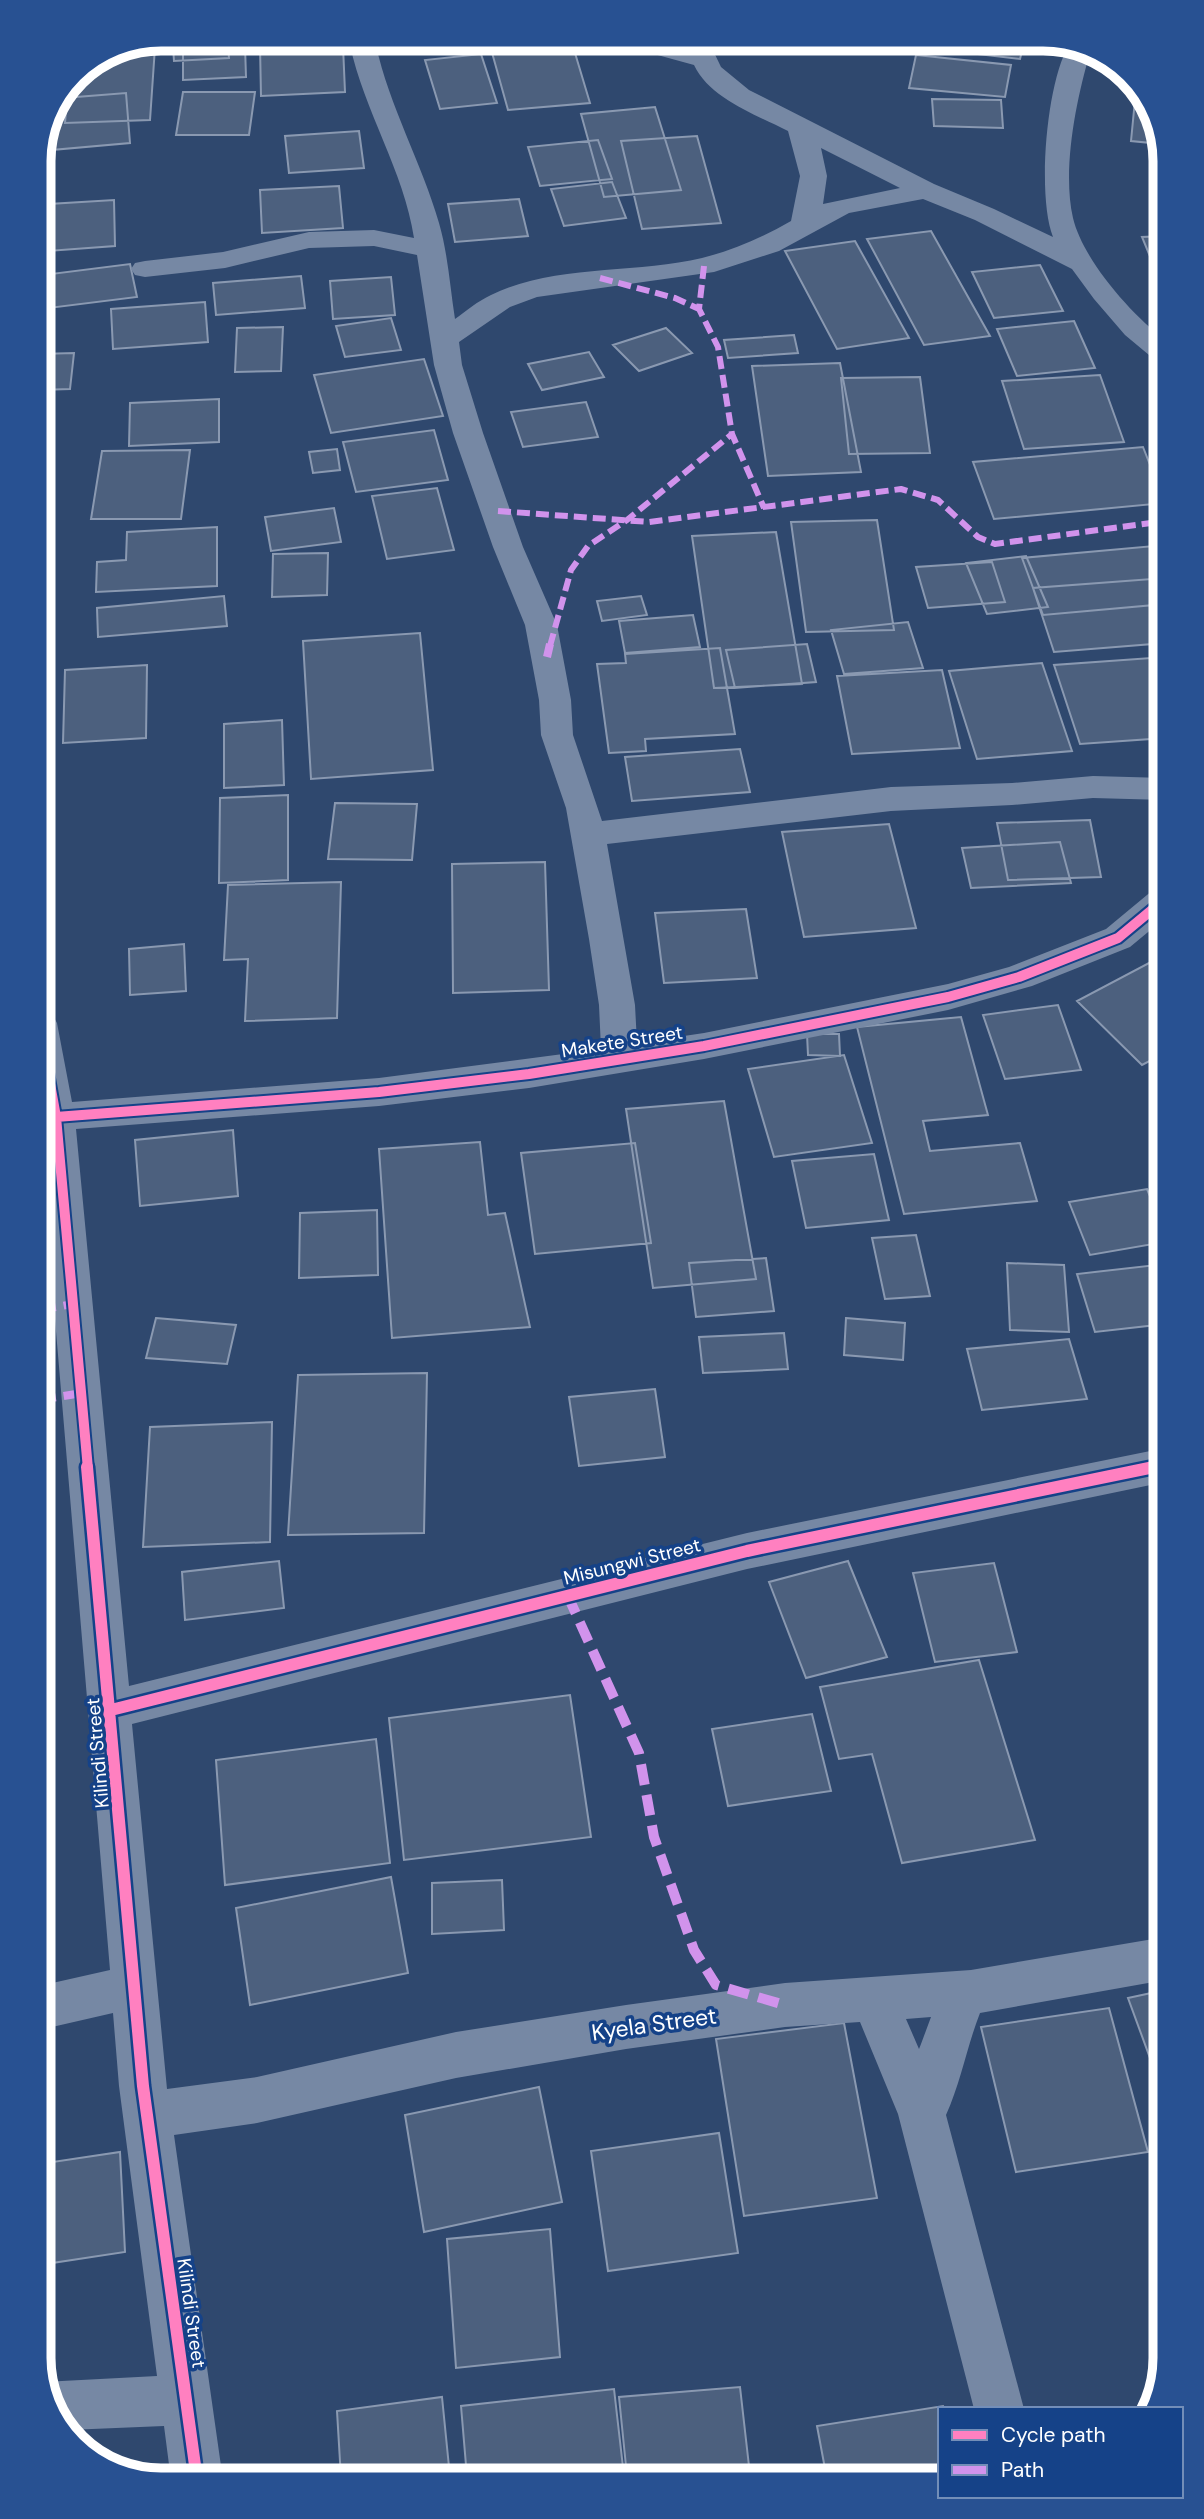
<svg xmlns="http://www.w3.org/2000/svg" width="1204" height="2519" viewBox="0 0 1204 2519" font-family="'DM Sans',sans-serif">
  <rect width="100%" height="100%" fill="#2f486e"/>
  <!-- building -->
  <path fill="#4c607e" stroke="#8a99b1" stroke-width="2" d="M1025,39L1020,59L883,43L884,40Z
    M707,42H740L741,46H707Z
    M572,43L590,103L508,110L491,49Z
    M245,46L246,77L183,80V47Z
    M260,46H343L345,92L261,96Z
    M155,47L150,120L65,123L68,88L75,74L114,48Z
    M173,47H228L229,58L174,61Z
    M481,54L497,103L440,109L425,60Z
    M916,55L1011,65L1005,97L909,88Z
    M183,92H255L249,135H176Z
    M126,93L130,143L40,151L64,98Z
    M932,99L1001,100L1003,128L934,126Z
    M1135,100L1146,101L1156,114L1162,144L1131,141Z
    M655,107L681,190L604,197L581,114Z
    M359,131L364,168L289,173L285,136Z
    M697,136L721,223L642,229L621,141Z
    M598,140L612,179L540,186L528,147Z
    M612,182L626,218L564,226L551,189Z
    M339,186L343,228L262,233L260,190Z
    M519,199L528,236L455,242L448,204Z
    M114,200L115,246L48,251L49,204Z
    M931,231L990,336L924,345L867,239Z
    M1165,236V283H1161L1142,237Z
    M855,241L909,338L837,349L785,251Z
    M130,264L137,297L49,308L43,275Z
    M1040,265L1063,311L994,318L972,272Z
    M301,276L305,308L216,315L213,283Z
    M391,277L395,315L333,319L330,281Z
    M205,302L208,342L113,349L111,309Z
    M391,318L401,350L345,357L336,326Z
    M1074,321L1095,368L1017,376L997,329Z
    M283,327L281,371L235,372L237,328Z
    M666,328L692,353L639,371L613,345Z
    M794,335L798,353L728,358L724,340Z
    M589,352L604,377L542,390L528,364Z
    M74,353L70,389L39,390V354Z
    M424,359L443,416L331,433L314,375Z
    M840,363L861,472L768,476L752,366Z
    M1100,375L1124,442L1024,449L1002,381Z
    M920,377L930,453L849,454L841,378Z
    M219,399V442L129,446L130,403Z
    M586,402L598,437L523,447L511,412Z
    M434,430L448,480L356,492L343,442Z
    M1143,447L1165,503L994,519L973,462Z
    M337,449L340,470L313,473L309,452Z
    M190,450L181,519H91L102,451Z
    M437,488L454,550L387,559L372,496Z
    M334,508L341,542L271,551L265,517Z
    M877,520L894,630L806,632L791,522Z
    M217,527V586L96,592L97,562L126,560L127,532Z
    M776,532L802,684L714,688L692,536Z
    M1165,545V604L1043,615L1022,558Z
    M328,553L327,595L272,597L273,554Z
    M1026,556L1048,607L987,614L966,563Z
    M992,562L1005,602L928,608L916,567Z
    M1165,578V643L1054,652L1033,588Z
    M224,596L227,626L98,637L97,608Z
    M641,596L647,615L602,621L597,601Z
    M693,615L700,647L625,653L619,621Z
    M908,622L923,668L844,674L831,630Z
    M420,633L433,770L311,779L303,641Z
    M807,644L816,682L735,688L726,650Z
    M720,648L735,734L645,739L646,751L609,753L597,664L626,663L625,654Z
    M1165,657V738L1080,744L1054,665Z
    M1042,663L1072,751L977,759L949,671Z
    M147,665L146,738L63,743L65,670Z
    M942,670L960,748L852,754L837,676Z
    M282,720L284,785L224,788V724Z
    M740,749L750,792L632,801L625,757Z
    M288,795V880L219,883L220,798Z
    M335,803L417,804L412,860L328,859Z
    M1090,820L1101,877L1008,880L997,823Z
    M889,824L916,928L804,937L782,832Z
    M1060,842L1071,883L971,888L962,848Z
    M545,862L549,990L453,993L452,864Z
    M341,882L337,1018L245,1021L248,959L224,960L228,885Z
    M746,909L757,978L664,983L655,913Z
    M184,944L186,991L130,995L129,949Z
    M1149,963L1165,979V1053L1142,1065L1077,1001Z
    M1058,1005L1081,1070L1005,1079L983,1015Z
    M961,1017L988,1115L923,1121L930,1151L1020,1143L1037,1201L904,1214L857,1027Z
    M807,1034H839L840,1056L808,1055Z
    M844,1055L872,1143L774,1157L748,1069Z
    M724,1101L756,1279L653,1288L626,1109Z
    M233,1130L238,1196L140,1206L135,1140Z
    M480,1142L488,1215L505,1213L530,1327L392,1338L379,1149Z
    M635,1143L651,1243L535,1254L521,1153Z
    M874,1154L889,1220L806,1228L792,1161Z
    M1147,1189L1165,1233V1242L1090,1255L1069,1202Z
    M377,1210L378,1275L299,1278L300,1213Z
    M916,1235L930,1296L885,1299L872,1238Z
    M766,1258L774,1311L696,1317L689,1263Z
    M1007,1263L1064,1265L1069,1332L1010,1330Z
    M1165,1264V1324L1095,1332L1077,1274Z
    M156,1318L236,1325L227,1364L146,1358Z
    M846,1318L905,1323L903,1360L844,1355Z
    M784,1333L788,1369L703,1373L699,1337Z
    M1069,1339L1087,1399L982,1410L967,1349Z
    M427,1373L424,1533L288,1535L298,1375Z
    M655,1389L665,1457L579,1466L569,1397Z
    M272,1422L270,1542L143,1547L150,1427Z
    M279,1561L284,1608L185,1620L182,1572Z
    M848,1561L887,1657L806,1678L769,1582Z
    M994,1563L1017,1652L935,1662L913,1573Z
    M979,1660L1035,1840L902,1863L872,1754L839,1759L820,1687Z
    M570,1695L591,1837L404,1860L389,1718Z
    M1165,1702V1738L1154,1704Z
    M812,1714L831,1791L728,1806L712,1729Z
    M376,1739L390,1863L225,1885L216,1760Z
    M391,1877L408,1973L250,2005L236,1908Z
    M502,1880L504,1930L432,1934V1883Z
    M1165,1990V2099L1128,1998Z
    M1109,2008L1148,2152L1016,2172L981,2027Z
    M844,2023L877,2198L744,2216L716,2039Z
    M539,2087L562,2202L424,2232L405,2115Z
    M719,2133L738,2253L608,2271L591,2151Z
    M120,2152L125,2252L39,2265V2164Z
    M550,2229L560,2357L456,2368L447,2239Z
    M740,2387L750,2475L627,2476L619,2397Z
    M614,2389L624,2476L467,2477L461,2406Z
    M442,2397L450,2477L341,2478L337,2411Z
    M943,2406L944,2409H940V2473L826,2474L817,2426Z"/>
  <g fill="none" stroke-linecap="round" stroke-linejoin="round">
    <!-- minor -->
    <path fill="#7688a4" fill-rule="evenodd" d="M668,42L686,47L683,42H709L721,67L749,90L934,184L994,209L1053,237C1037,197 1046,83 1069,45L1090,53C1076,100 1062,170 1073,218C1083,260 1131,314 1165,340V363L1155,360L1125,335L1094,299L1072,269L975,220L923,199L849,213L779,251L714,272L537,297L510,307L459,342L462,365L483,433L523,547L557,625L571,700L573,735L602,821L891,787L1012,783L1093,776L1165,778V800L1093,798L1012,805L891,811L607,844L635,1005L637,1043L704,1033L948,984L1009,967L1106,929L1153,890L1165,887V918L1130,947L1032,986L948,1010L704,1059L529,1088L379,1106L76,1129L129,1686L747,1533L1165,1448V1482L747,1569L132,1724L167,2089L257,2077L456,2032L626,2005L785,1983L971,1970L1165,1937V1980L980,2013C967,2046 961,2082 946,2115L1024,2409H974L898,2114L860,2022L785,2027L626,2049L456,2078L257,2123L174,2135L223,2480H171L164,2426L68,2430L48,2405L43,2382L157,2376L119,2086L113,2013L39,2030V1986L110,1970L39,1130V1010L52,1014L57,1023L72,1102L379,1078L601,1049L599,1005L589,939L566,808L541,735L539,700L525,625L493,547L453,433L434,365L417,255L374,246L309,248L225,268L145,277L135,275L131,269L135,263L145,261L223,252L309,232L374,230L414,238C404,171 364,111 350,45H376C389,106 422,163 439,223C448,254 450,287 455,319C466,311 478,301 491,295C554,264 635,274 702,258C734,250 763,237 791,221L800,176L788,131C757,115 710,99 694,65L632,48L628,43ZM821,148L900,188L823,204L827,176ZM931,2017L921,2044L919,2049L906,2019Z"/>
    <!-- quiet-far2 -->
    <path stroke="#d193ec" stroke-width="6" stroke-dasharray="13 6" stroke-linecap="butt" d="M704,266L699,309L718,347L732,434L764,508
      M600,278L675,298L699,309
      M498,511L649,522L901,489L938,500L978,537L995,544L1165,521
      M550,646L571,570L588,546L627,520L732,434"/>
    <!-- quiet-far1 -->
    <path stroke="#d193ec" stroke-width="8" stroke-dasharray="17 8" stroke-linecap="butt" d="M547,657L550,644
      M39,1310L73,1304
      M39,1400L82,1393"/>
    <!-- quiet -->
    <path stroke="#d193ec" stroke-width="10" stroke-dasharray="21 10" stroke-linecap="butt" d="M567,1594L639,1753L654,1837L694,1950L716,1985L785,2005"/>
    <defs>
      <path id="cycleway-far1" d="M39,1023L56,1117L88,1469
        M56,1117L379,1092L529,1074L704,1046L948,997L1019,977L1118,938L1165,899
        M1145,1469L1165,1465"/>
      <path id="cycleway" d="M87,1467L143,2086L197,2480
        M111,1710L747,1551L1154,1467"/>
    </defs>
    <!-- cycleway-far1 casing -->
    <use href="#cycleway-far1" stroke="#154288" stroke-width="14"/>
    <!-- cycleway casing -->
    <use href="#cycleway" stroke="#154288" stroke-width="17"/>
    <!-- cycleway-far1 -->
    <use href="#cycleway-far1" stroke="#ff80c0" stroke-width="10"/>
    <!-- cycleway -->
    <use href="#cycleway" stroke="#ff80c0" stroke-width="12"/>
  </g>
  <g text-anchor="middle" stroke-width="7" stroke-linejoin="round" paint-order="stroke">
    <!-- street labels -->
    <g font-size="19" fill="#fff" stroke="#154288">
      <text transform="translate(622 1041) rotate(-9)" y="7">Makete Street</text>
      <text transform="translate(632 1561) rotate(-14)" y="7">Misungwi Street</text>
      <text transform="translate(97 1753) rotate(-95)" y="7">Kilindi Street</text>
      <text transform="translate(192 2313) rotate(82)" y="7">Kilindi Street</text>
    </g>
    <!-- near-street labels -->
    <g font-size="23" fill="#fff" stroke="#154288">
      <text transform="translate(654 2024) rotate(-8)" y="8">Kyela Street</text>
    </g>
  </g>
  <!-- crop -->
  <path d="M0 0H1204V2519H0ZM161 51H1043A110 110 0 0 1 1153 161V2358A110 110 0 0 1 1043 2468H161A110 110 0 0 1 51 2358V161A110 110 0 0 1 161 51Z" fill="#285192" fill-rule="evenodd"/>
  <path fill="none" stroke="#fff" stroke-width="9" d="M161 51H1043A110 110 0 0 1 1153 161V2358A110 110 0 0 1 1043 2468H161A110 110 0 0 1 51 2358V161A110 110 0 0 1 161 51Z"/>
  <!-- legend -->
  <rect x="938" y="2407" width="245" height="91" fill="#154288" stroke="#738eb8" stroke-width="2"/>
  <rect x="952" y="2430" width="35" height="10" fill="#ff80c0" stroke="#738eb8" stroke-width="2"/>
  <text x="1001" y="2442" font-size="21" fill="#ffffff">Cycle path</text>
  <rect x="952" y="2465" width="35" height="10" fill="#d193ec" stroke="#738eb8" stroke-width="2"/>
  <text x="1001" y="2477" font-size="21" fill="#ffffff">Path</text>
</svg>
